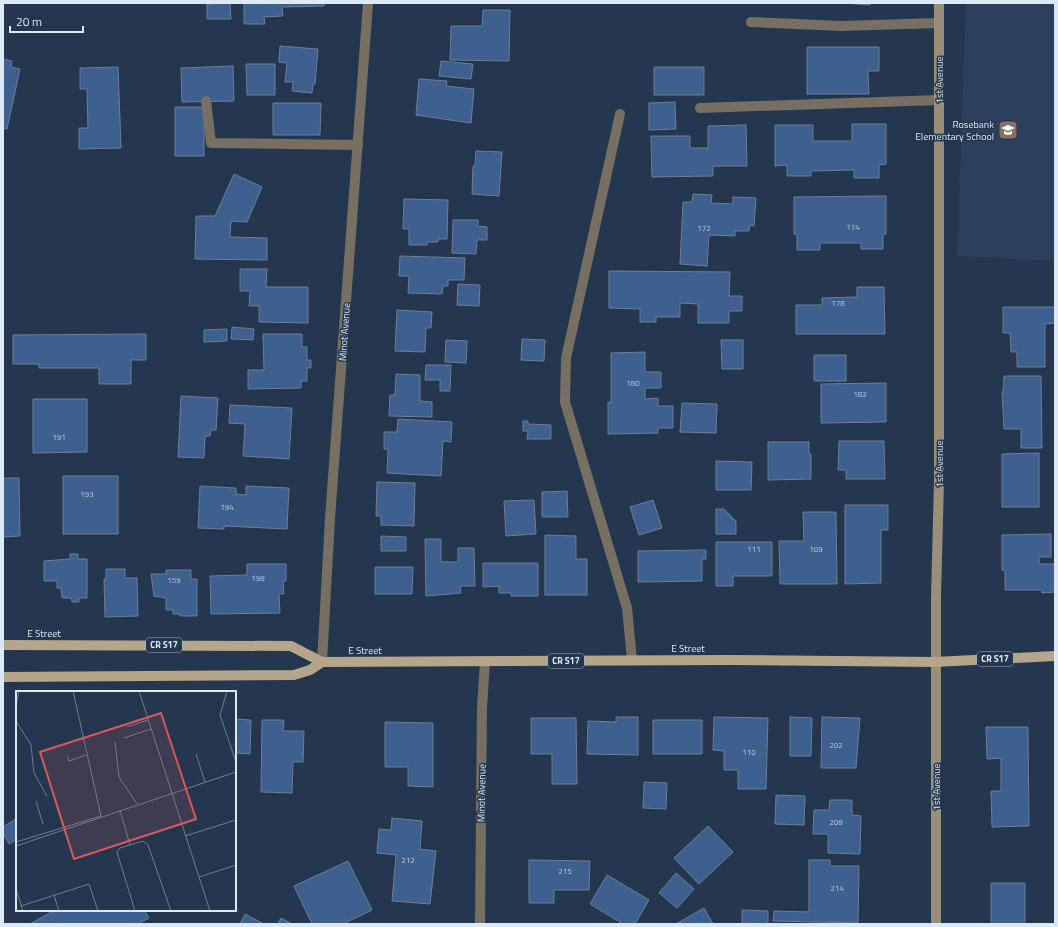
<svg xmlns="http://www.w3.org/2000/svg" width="1058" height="927" viewBox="0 0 1058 927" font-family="'Titillium Web',sans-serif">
  <rect width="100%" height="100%" fill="#25374e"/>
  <!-- built -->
  <path fill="#2c405d" d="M966,3H1055V261L957,256Z"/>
  <!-- building -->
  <path fill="#3f608f" stroke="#6b7e9a" d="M230,3L231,19H207V4Z
    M244,3H324V6L282,7L283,16L264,17L265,24H244Z
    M843,3H870V5Z
    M483,10H510L509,61L450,60L451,26H482Z
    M280,46L318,49L315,84H313L312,93L292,91L293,82H285L287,63L279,62Z
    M807,47H879V71H868L869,94H807Z
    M3,59L12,61L11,67L20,69L7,129L3,128Z
    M441,61L473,64L471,79L439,76Z
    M246,64H275V95H247Z
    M233,66L234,101L182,102L181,68Z
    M118,67L121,148L79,149V128H88L87,89H80V68Z
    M654,67H704V95H654Z
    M419,79L447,81L446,86L474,89L471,123L416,115Z
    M675,102L676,129L649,130V103Z
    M273,103H321L320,135H273Z
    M175,107H204V156H175Z
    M852,124H886V164L879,165V178H854V170L811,171V176H787V165L775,166V125H813V141H852Z
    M746,125L747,166H713V176L652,177L651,136H690V148H708V126Z
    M476,151L502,152L499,196L472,194L473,166H475Z
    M234,174L262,187L247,222L231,221L230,237L267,238V260L195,259L196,216H215Z
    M693,194L712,195L711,203L733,204V197L756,198L754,226L750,225L749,231H735V236L709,235L707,266L680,264L683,202H692Z
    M886,196V234H883V249H861V243H820V250H797V234H794V197Z
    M404,199L448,200L447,239H438V242H427V245H409V229H403Z
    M453,220H478V226L487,227V240H477L476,254L452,253Z
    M400,256L465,258L464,280H448V286H443L442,294L408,293L409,276H399Z
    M240,269H267L266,287H308V323L259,322V306H249L250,291H240Z
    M609,271L730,272L729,296H742V311H729V323H698V304L680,303V317H656V322H640V309L609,308Z
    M458,284L480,285L479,306L457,305Z
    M857,287H884L885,334H796V305H822V298L857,297Z
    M1003,307H1055V323L1045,324V367H1017V352H1011L1010,333H1003Z
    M397,310L432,312L431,328H426L425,352L395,351Z
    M232,327L254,329L253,340L231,339Z
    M227,329V341L204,342V330Z
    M146,334V360H131V384H99V368H39V364H13V335Z
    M263,334H302V347H307V360H311V368H307V381H301V388L248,389V370H264Z
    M522,339L545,340L544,361L521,360Z
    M446,340L467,341L466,363L445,362Z
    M721,340H743V369H722Z
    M645,352V372H661V388H645V399L658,398V406H673V428H658V433L608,434V402L611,403V353Z
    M814,355H846V381H814Z
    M426,365H451L450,391H440V380H425Z
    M396,374L420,375V401L432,402V417L389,416L390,395H395Z
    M1004,376H1041L1042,448H1021V429H1004L1002,392H1003Z
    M886,383V422L821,423V384Z
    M181,396L218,398L216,430H211L210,436H205L204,458L178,457Z
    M33,399H87V452L33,453Z
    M682,403L717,404L716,433L680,432Z
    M230,405L292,408L289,459L243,456L245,424L229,423Z
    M398,419L452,422L451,442L443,441L441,476L387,473L388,449H384V432H397Z
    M523,421H528V424L551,425V439H527L528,431H523Z
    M839,441H884L885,479H846V470H838Z
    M768,442H809V454H811V479L768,480Z
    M1039,453V507H1002V454Z
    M716,461L752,462L751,490H716Z
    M63,476H118V534H63Z
    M3,478H19L20,536L3,537Z
    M377,482L415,483L414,526L381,525V516H376Z
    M200,486L236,488V494L246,495V486L289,488L287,529L224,526V529L198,528Z
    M567,491L568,517H542V492Z
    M534,500L536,534L506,536L504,501Z
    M653,500L662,528L639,535L630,507Z
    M845,505H888V530H881V583L845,584Z
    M716,509H724L731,516V518H733L736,521V534H716Z
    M803,512H836L837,584H780L779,541H804Z
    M1051,534V557H1039V564H1055V592L1042,593V590H1005V570H1002V535Z
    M545,535L576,536V559H587V595H545Z
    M381,536L406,537V551H381Z
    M425,539H441V562H458V548H474L475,586H460L461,593L426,596Z
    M716,542H772V576H733V586H716Z
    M706,550V559H702V581L638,582V551Z
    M70,554H78V559H87V598H79V602H72L71,598H62L61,588H57V581H44V561L70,559Z
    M483,563H538V596H511V593H499V586L483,587Z
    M247,564H286V581H283L284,594H279L280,613L211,614L210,576L247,575Z
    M375,567H413L412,594H375Z
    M106,569H125V578H137L138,616L105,617L104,579H106Z
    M166,570H191V579H197V616H180V614H173V610H166V598L154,596L151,574H166Z
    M616,717H638V755L587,754L588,721L616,722Z
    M714,717L768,718L766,789H738V770H724V751L713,750Z
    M790,717L812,718L811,756H790Z
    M822,717L860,718L856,768H821Z
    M531,718H576L577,784H552V754H531Z
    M235,719L251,720L250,754L235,753Z
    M262,720H284L283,731H304L303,762H293L292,793L261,792Z
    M653,720H702V754H653Z
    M385,722L433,723V787L408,786V767H385Z
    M986,727H1028L1029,826L992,827L991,791H1001V758L987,759Z
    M644,782L667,783L666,809L643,808Z
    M776,795L805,796L804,825L775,824Z
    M830,800H852V815L861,816L860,854L828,853V834H813L814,810H829Z
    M17,818V839L9,844L3,833V827Z
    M392,818L422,821L420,849L436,851L430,904L392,901L396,855L377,853L379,829L391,830Z
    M708,826L733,852L699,884L674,858Z
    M529,860L590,861L589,890H554V903H529Z
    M809,860H830V866H859L858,923L773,921L774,911L809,912Z
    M348,861L372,910L343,924H312L294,886Z
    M676,873L694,889L677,908L659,893Z
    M607,875L649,900L635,924H623L590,904Z
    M991,883H1025V924H991Z
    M704,908L713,924H676Z
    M55,910H144L149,918L138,924H30Z
    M742,910L768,911V924H742Z
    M245,914L264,924H240Z
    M281,918L292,924H278Z"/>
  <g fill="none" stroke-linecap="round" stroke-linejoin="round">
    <!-- lane -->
    <path stroke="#766f62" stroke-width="10" d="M751,22L841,26L939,23
      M206,101L211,143L358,145
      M700,108L939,100"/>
    <!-- street -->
    <path stroke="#766f62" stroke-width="10" d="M620,114L566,358L565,402L627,608L632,660
      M322,662L330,518L368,3
      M480,924L482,707L485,662"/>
    <!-- secondary -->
    <path stroke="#998e79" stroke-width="10" d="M936,924V597L939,480V3"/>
    <!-- primary -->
    <path stroke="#b5a68b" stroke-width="10" d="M3,645L291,646L322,662L728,660L935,662L1055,656
      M3,677L294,675L310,670L322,662"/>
  </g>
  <!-- icons -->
  <defs>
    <symbol id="school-square" viewBox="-11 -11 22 22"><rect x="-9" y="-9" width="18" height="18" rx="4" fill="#8d6e63" stroke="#25374e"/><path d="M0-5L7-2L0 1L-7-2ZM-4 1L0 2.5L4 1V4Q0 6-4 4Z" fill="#fff"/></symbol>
  </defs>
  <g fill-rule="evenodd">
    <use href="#school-square" x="997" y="119" width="22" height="22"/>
  </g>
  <g text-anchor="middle" stroke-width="3" stroke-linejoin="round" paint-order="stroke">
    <!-- number labels -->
    <g font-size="8" fill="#b6c7de">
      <text x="853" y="230">174</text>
      <text x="704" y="231">172</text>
      <text x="838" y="306">178</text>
      <text x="633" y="386">180</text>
      <text x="860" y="397">182</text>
      <text x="59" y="440">191</text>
      <text x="87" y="497">193</text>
      <text x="227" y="510">194</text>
      <text x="754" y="552">111</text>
      <text x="816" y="552">109</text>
      <text x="258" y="581">198</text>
      <text x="174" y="583">159</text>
      <text x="836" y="748">202</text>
      <text x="749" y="755">110</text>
      <text x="836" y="825">208</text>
      <text x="408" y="863">212</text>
      <text x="565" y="874">215</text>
      <text x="837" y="891">214</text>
    </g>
    <!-- shield labels -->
    <g fill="#25374e" stroke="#a6b4c5" stroke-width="1">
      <rect x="146" y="638" width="36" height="14" rx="3"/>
      <rect x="977" y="652" width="36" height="14" rx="3"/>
      <rect x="548" y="654" width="36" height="14" rx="3"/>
    </g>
    <g font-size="9" font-weight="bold" fill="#dee9f8">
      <text x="164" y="648">CR S17</text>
      <text x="995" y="662">CR S17</text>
      <text x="566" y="664">CR S17</text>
    </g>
    <!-- street labels -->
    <g font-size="10" fill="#dee9f8" stroke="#25374e">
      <text transform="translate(939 80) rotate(-90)" y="4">1st Avenue</text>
      <text transform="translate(344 332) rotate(-86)" y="4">Minot Avenue</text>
      <text transform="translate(939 464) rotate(-90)" y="4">1st Avenue</text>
      <text x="44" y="637">E Street</text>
      <text x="688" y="652">E Street</text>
      <text x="365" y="654">E Street</text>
      <text transform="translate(936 787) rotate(-90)" y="4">1st Avenue</text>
      <text transform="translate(481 793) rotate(-89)" y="4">Minot Avenue</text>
    </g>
    <!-- poi labels -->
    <g font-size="10" fill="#dee9f8" stroke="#25374e" text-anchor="end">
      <text x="994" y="128">Rosebank<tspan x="994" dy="12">Elementary School</tspan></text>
    </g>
  </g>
  <!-- overview -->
  <g transform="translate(16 691)">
    <rect width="220" height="220" fill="#25374e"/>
    <path fill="none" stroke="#6f7e92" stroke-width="1" d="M57,0L85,125M123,0L194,220M211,0L204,24L220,71M0,15L3,0M0,30L15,54L18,82L31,105M111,36L132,29M108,47L135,38M99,51L103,86L121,113M180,63L189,91M51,65L53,70L70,64M20,110L27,133M104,119L114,154M169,145L220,129M0,151L85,125M0,155L220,81M183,186L220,174M0,198L7,220M38,204L43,220M5,215L73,193L82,220M119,220L101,161L104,157L127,150L132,154L155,220"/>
    <path fill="#d8585c" fill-opacity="0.15" stroke="#d8585c" stroke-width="2" d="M145,22L180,128L58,168L24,61Z"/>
    <rect width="220" height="220" fill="none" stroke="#dee9f8" stroke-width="2"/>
  </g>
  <!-- border -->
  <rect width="1058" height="927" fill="none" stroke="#dee9f8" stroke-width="8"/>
  <!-- scale -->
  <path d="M10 26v6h73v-6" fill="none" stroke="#dee9f8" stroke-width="2"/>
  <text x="16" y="26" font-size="12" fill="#dee9f8" stroke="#25374e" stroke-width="3" paint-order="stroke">20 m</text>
</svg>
